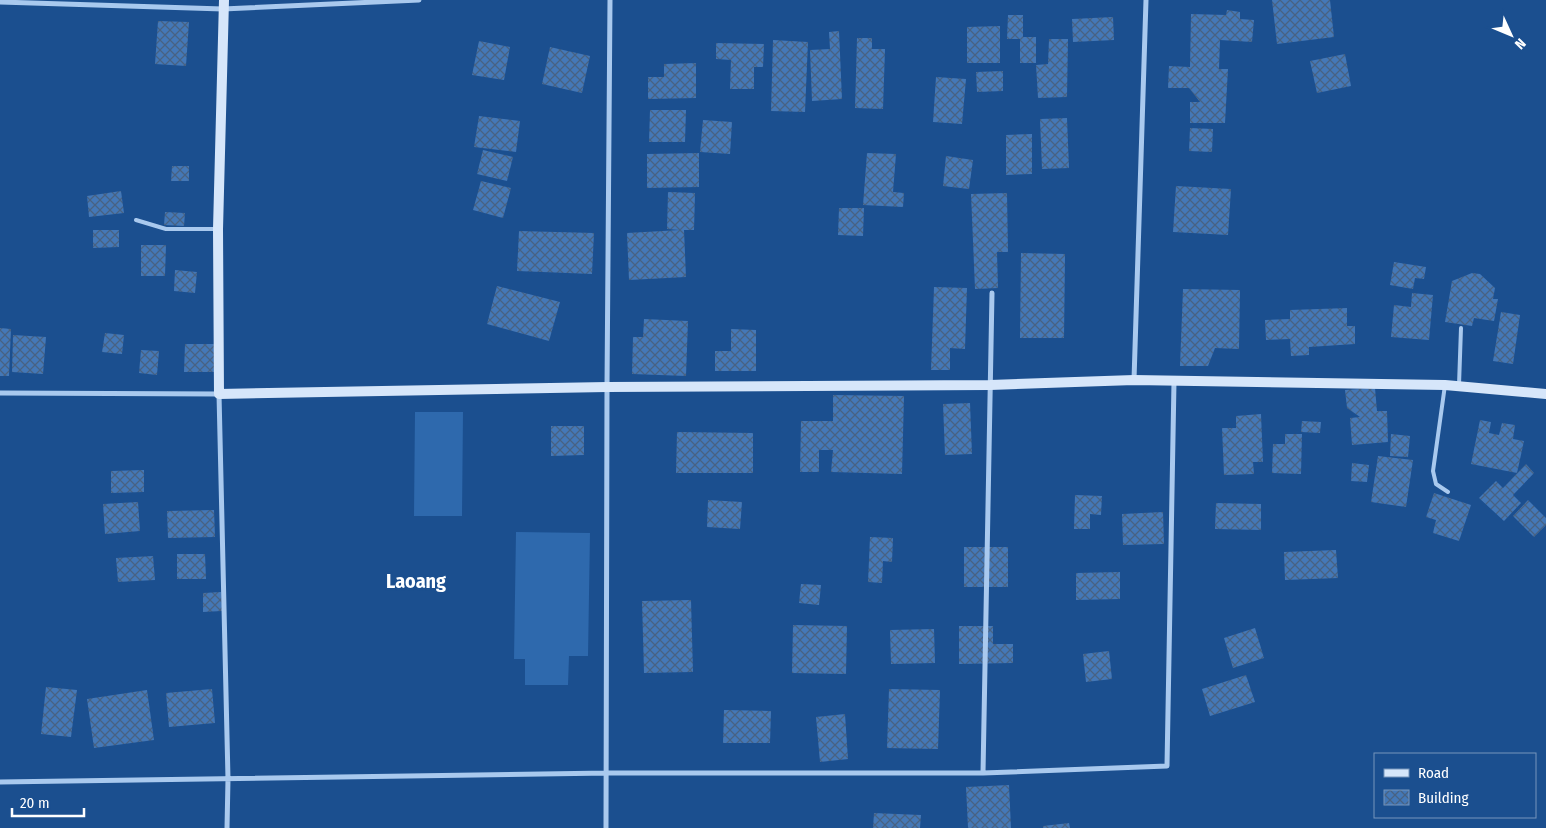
<svg xmlns="http://www.w3.org/2000/svg" width="1546" height="828" viewBox="0 0 1546 828" font-family="'Fira Sans Condensed',sans-serif">
  <defs>
    <pattern id="building-cross-hatch" width="8" height="8" patternUnits="userSpaceOnUse" patternTransform="scale(1.25)"><rect width="8" height="8" fill="#4478b7"/><path d="M0 0l8 8M0 8l8-8" fill="none" stroke="#486282"/></pattern>
  </defs>
  <rect width="100%" height="100%" fill="#1b4f8f"/>
  <!-- garden -->
  <path fill="#2e69ad" d="M415,412H463L462,516H414Z
    M516,532L590,533L588,656H569L568,685H525V659H514Z"/>
  <!-- building -->
  <path fill="url(#building-cross-hatch)" d="M1272,0H1330L1334,37L1277,44Z
    M1227,10L1240,12V19L1254,20L1252,42L1220,40L1219,69H1228L1225,123H1190V102H1200L1189,88H1168L1169,66L1190,67L1191,14L1226,15Z
    M1008,15H1023V37H1036V63H1020V39H1007Z
    M1113,17L1114,40L1073,42L1072,19Z
    M158,21L189,22L186,66L155,64Z
    M1000,26V63H967V27Z
    M839,31L842,99L812,101L810,50L830,49L829,32Z
    M857,38H872V49H885L883,109L855,108Z
    M1049,39H1068L1067,97L1038,98L1036,65L1048,64Z
    M773,40L808,42L805,112L771,111Z
    M479,41L510,47L504,80L472,75Z
    M716,43L764,44L763,67H754V89H730L731,60L716,59Z
    M550,47L590,56L582,93L542,84Z
    M1345,54L1351,86L1317,93L1310,61Z
    M696,63V98L648,99V77H664V64Z
    M1003,71V91L977,92L976,72Z
    M936,77L966,79L962,124L933,122Z
    M650,110H686L685,142H649Z
    M479,116L520,121L516,152L474,147Z
    M1067,118L1069,168L1042,169L1040,119Z
    M703,120L732,122L730,154L700,152Z
    M1190,128L1213,129L1212,152L1189,151Z
    M1032,134V174L1006,175V135Z
    M483,150L513,157L507,181L477,174Z
    M699,153V187L647,188V154Z
    M867,153L896,154L893,192L904,193L903,207L863,205Z
    M946,156L973,160L969,189L943,186Z
    M172,166H189V181H171Z
    M481,181L511,188L503,218L473,210Z
    M1176,186L1231,189L1228,235L1173,232Z
    M121,191L124,213L89,217L87,196Z
    M668,192L695,193L694,230H684L686,277L629,280L627,233L680,230L667,229Z
    M1007,193L1008,252H997L998,288L975,289L971,194Z
    M839,208H864L863,236L838,235Z
    M165,212L185,213L184,226L164,225Z
    M93,230H119V247L93,248Z
    M519,231L594,233L592,274L517,271Z
    M141,245H166L165,276H141Z
    M1021,253L1065,254L1064,338H1020Z
    M1394,262L1426,267L1424,279L1415,278L1413,289L1390,285Z
    M175,270L197,272L195,293L174,291Z
    M1472,273L1480,274L1495,288L1493,299H1498L1494,321L1474,318L1472,326L1445,322L1452,281Z
    M497,286L560,302L549,341L487,324Z
    M934,287L967,288L965,349L950,348V370H931Z
    M1183,289L1240,290L1239,349L1215,348L1208,366H1180Z
    M1412,293L1433,295L1429,340L1391,337L1394,305L1411,307Z
    M1347,308V326H1355V344L1309,347V355L1291,356L1290,339L1266,340L1265,320L1290,319V310Z
    M1501,312L1520,315L1513,364L1493,361Z
    M644,319L688,321L686,376L632,374L633,337H643Z
    M0,328L11,329L9,376H0Z
    M731,329L756,330V371H715V351H731Z
    M105,333L124,335L122,354L102,352Z
    M13,335L46,337L43,374L12,372Z
    M185,344H214V372H184Z
    M141,350L159,351L157,375L139,373Z
    M1375,388L1377,411H1387L1388,442L1352,445L1350,418L1360,417L1347,408L1345,390Z
    M833,395L904,396L902,474L831,472L833,450H819V472H800L801,421H833Z
    M970,403L972,454L945,455L943,404Z
    M1261,414L1263,462H1253L1254,474L1224,475L1222,428H1236V416Z
    M1480,420L1491,422L1489,433L1499,435L1502,423L1515,425L1513,439L1524,441L1517,473L1471,464Z
    M1302,421L1321,422L1320,433L1301,432Z
    M551,426H584V455L551,456Z
    M677,432L753,433V473H676Z
    M1285,434H1302L1301,474L1272,473L1273,444H1285Z
    M1391,434L1410,436L1408,457L1390,456Z
    M1378,456L1413,460L1406,507L1371,502Z
    M1352,463L1369,465L1367,482L1351,481Z
    M1526,464L1534,473L1513,495L1521,503L1504,521L1479,498L1496,481L1503,488Z
    M144,470V492L111,493V471Z
    M1434,493L1471,505L1459,541L1433,533L1436,520L1426,517Z
    M1075,495L1102,496L1101,515L1090,514V529H1074Z
    M708,500L742,502L740,529L707,527Z
    M1528,500L1546,518V525L1534,537L1513,516Z
    M138,502L140,531L105,534L103,504Z
    M1216,503L1261,504V530L1215,529Z
    M214,510L215,537L168,538L167,511Z
    M1163,512L1164,544L1123,545L1122,514Z
    M870,537L893,538L892,562L883,561L882,583L868,582Z
    M964,547H1008V587H964Z
    M1336,550L1338,578L1285,580L1284,552Z
    M177,554H205L206,579H177Z
    M153,556L155,580L118,582L116,558Z
    M1120,572V599L1076,600V573Z
    M801,584L821,585L819,605L799,603Z
    M221,592L222,611L203,612V593Z
    M691,600L693,672L644,673L642,601Z
    M793,625L847,626L846,674L792,673Z
    M959,626H993V644H1013V663L959,664Z
    M1255,628L1264,658L1233,668L1224,638Z
    M934,629L935,663L891,664L890,630Z
    M1109,651L1112,679L1086,682L1083,654Z
    M1246,675L1255,702L1210,716L1202,689Z
    M46,687L77,690L71,737L41,734Z
    M212,689L215,723L169,727L166,693Z
    M889,689L940,690L938,749L887,748Z
    M147,690L154,740L94,748L87,699Z
    M724,710L771,711L770,743H723Z
    M845,714L848,759L820,762L816,717Z
    M1009,785L1011,828H968L966,787Z
    M874,813L921,815L920,828H873Z
    M1069,823L1070,828H1043V826Z"/>
  <g fill="none" stroke-linecap="round" stroke-linejoin="round">
    <!-- lane -->
    <path stroke="#a9c9ee" stroke-width="4" d="M136,220L166,229H218
      M1445,385L1433,471L1436,484L1448,492
      M1459,385L1461,328"/>
    <!-- street -->
    <path stroke="#a9c9ee" stroke-width="5" d="M0,2L223,9L419,0
      M1134,380L1146,0
      M0,393L219,394L228,779L227,828
      M983,773L992,293
      M0,782L608,773H983L1167,766L1174,382
      M606,828L607,387L610,0"/>
    <!-- secondary -->
    <path stroke="#d6e6fa" stroke-width="10" d="M224,0L218,229L219,394L607,387L990,385L1134,380L1445,385L1546,394"/>
  </g>
  <g text-anchor="middle" stroke-width="5" stroke-linejoin="round" paint-order="stroke">
    <!-- quarter labels -->
    <g font-size="20" font-weight="bold" fill="#fff" stroke="#1b4f8f">
      <text x="416" y="588">Laoang</text>
    </g>
  </g>
  <!-- legend -->
  <rect x="1374" y="753" width="162" height="65" fill="#1b4f8f" stroke="#7695bc"/>
  <rect x="1384" y="769" width="25" height="8" fill="#d6e6fa" stroke="#7695bc"/>
  <text x="1418" y="778" font-size="15" fill="#ffffff">Road</text>
  <rect x="1384" y="790" width="25" height="15" fill="url(#building-cross-hatch)" stroke="#7695bc"/>
  <text x="1418" y="803" font-size="15" fill="#ffffff">Building</text>
  <!-- north arrow -->
  <g transform="translate(1511 35) rotate(134)" stroke="#1b4f8f" stroke-width="4" paint-order="stroke">
  <path d="M0-4L9 19L0 12L-9 19Z" fill="#ffffff"/>
  <text y="-8" font-size="14" font-weight="bold" text-anchor="middle" fill="#ffffff">N</text>
  </g>
  <!-- scale -->
  <path d="M12 808v8h72v-8" fill="none" stroke="#ffffff" stroke-width="2.5"/>
  <text x="20" y="808" font-size="15" fill="#ffffff" stroke="#1b4f8f" stroke-width="4" paint-order="stroke">20 m</text>
</svg>
